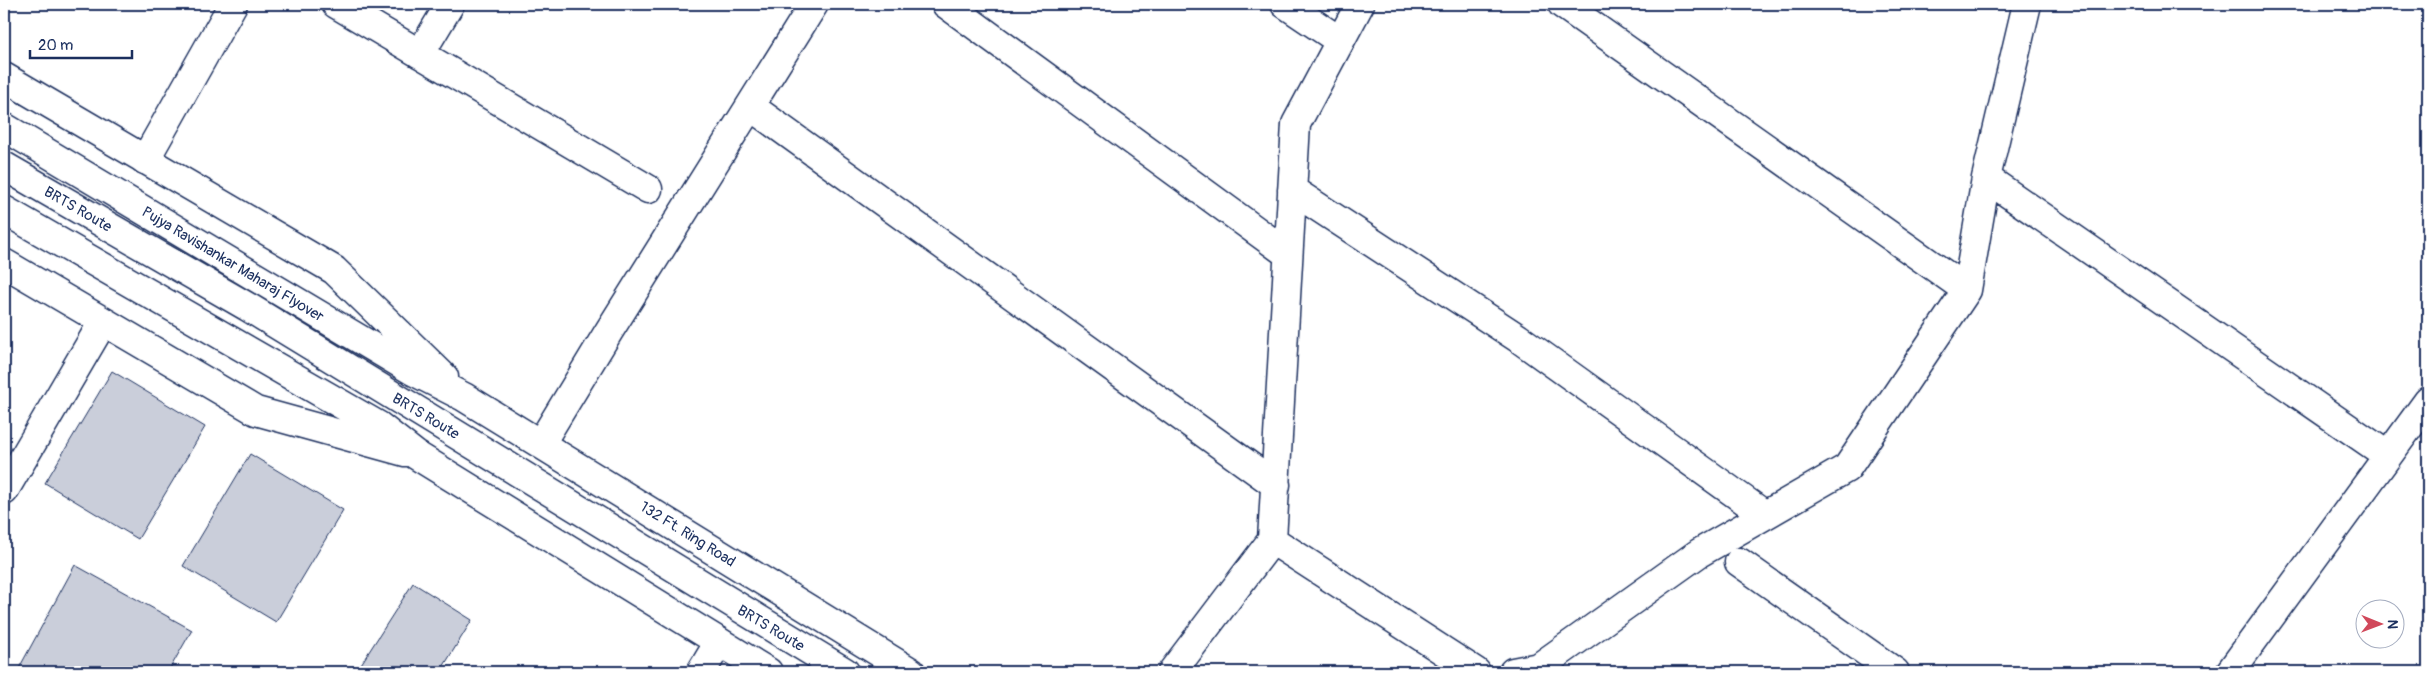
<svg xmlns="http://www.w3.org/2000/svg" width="2432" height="676" viewBox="0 0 2432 676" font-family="Pangolin,sans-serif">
  <rect width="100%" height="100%" fill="#fff"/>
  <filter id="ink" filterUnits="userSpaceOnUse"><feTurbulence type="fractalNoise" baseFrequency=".02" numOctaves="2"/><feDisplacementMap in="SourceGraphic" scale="10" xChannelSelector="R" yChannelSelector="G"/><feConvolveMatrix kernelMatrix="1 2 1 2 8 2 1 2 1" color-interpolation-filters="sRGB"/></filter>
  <g filter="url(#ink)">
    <!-- building -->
    <path fill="#caceda" stroke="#1b2f5e" d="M112,371L205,427L138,539L45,483Z
      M250,454L343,510L276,622L183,566Z
      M75,565L192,630L168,672H22L18,670Z
      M413,583L472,620L440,672H356Z"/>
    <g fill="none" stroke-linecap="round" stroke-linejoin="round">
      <defs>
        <path id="minor" d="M336,4L648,189
          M946,4L1288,254
          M1285,4L1340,41
          M1360,4L1296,124L1272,540L1476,672
          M1562,4L1967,290
          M420,54L450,4
          M750,106L1276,485
          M145,160L233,4
          M4,166L248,307L845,672
          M1986,178L2387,455
          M1292,190L1518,338L1765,515
          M541,443L609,331L814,4
          M4,491L103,322
          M1739,562L1895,672
          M701,672L719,642
          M1172,672L1272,540
          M1513,672L1539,667L1699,553L1847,468L1967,290L1986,178L2027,4
          M2230,672L2428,401"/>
        <path id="major" d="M4,77L334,270L444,377
          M4,127L413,371L464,397L911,672
          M4,210L379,426L416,455L768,672
          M4,263L256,411L405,452"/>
      </defs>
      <!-- minor casing -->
      <use href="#minor" stroke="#1b2f5e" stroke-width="31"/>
      <!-- major casing -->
      <use href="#major" stroke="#1b2f5e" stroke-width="31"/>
      <!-- minor -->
      <use href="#minor" stroke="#fff" stroke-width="28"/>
      <!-- major -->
      <use href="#major" stroke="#fff" stroke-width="28"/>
    </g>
  </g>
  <g text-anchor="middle" stroke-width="5" stroke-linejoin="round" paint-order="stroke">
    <!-- street labels -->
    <g font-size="15" fill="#1b2f5e" stroke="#fff">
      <text transform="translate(78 209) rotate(30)" y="5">BRTS Route</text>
      <text transform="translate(233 264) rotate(31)" y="5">Pujya Ravishankar Maharaj Flyover</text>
      <text transform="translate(426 416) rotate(31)" y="5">BRTS Route</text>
      <text transform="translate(688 534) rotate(32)" y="5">132 Ft. Ring Road</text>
      <text transform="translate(771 628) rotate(31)" y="5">BRTS Route</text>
    </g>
  </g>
  <!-- margin -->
  <rect width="2432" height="676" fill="none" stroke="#fff" stroke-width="20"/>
  <rect x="10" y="10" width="2412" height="656" fill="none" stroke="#1b2f5e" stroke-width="2" filter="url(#ink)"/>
  <!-- north arrow -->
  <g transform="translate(2380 624) rotate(91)"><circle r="24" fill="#ffffff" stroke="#a4acbf"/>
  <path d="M0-4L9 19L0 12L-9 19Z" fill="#d1495b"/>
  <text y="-8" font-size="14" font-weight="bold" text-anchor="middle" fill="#1b2f5e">N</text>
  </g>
  <!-- scale -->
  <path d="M30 50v8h102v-8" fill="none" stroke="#1b2f5e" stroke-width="2.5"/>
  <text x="38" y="50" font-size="15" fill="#1b2f5e" stroke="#ffffff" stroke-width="4" paint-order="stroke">20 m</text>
</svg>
